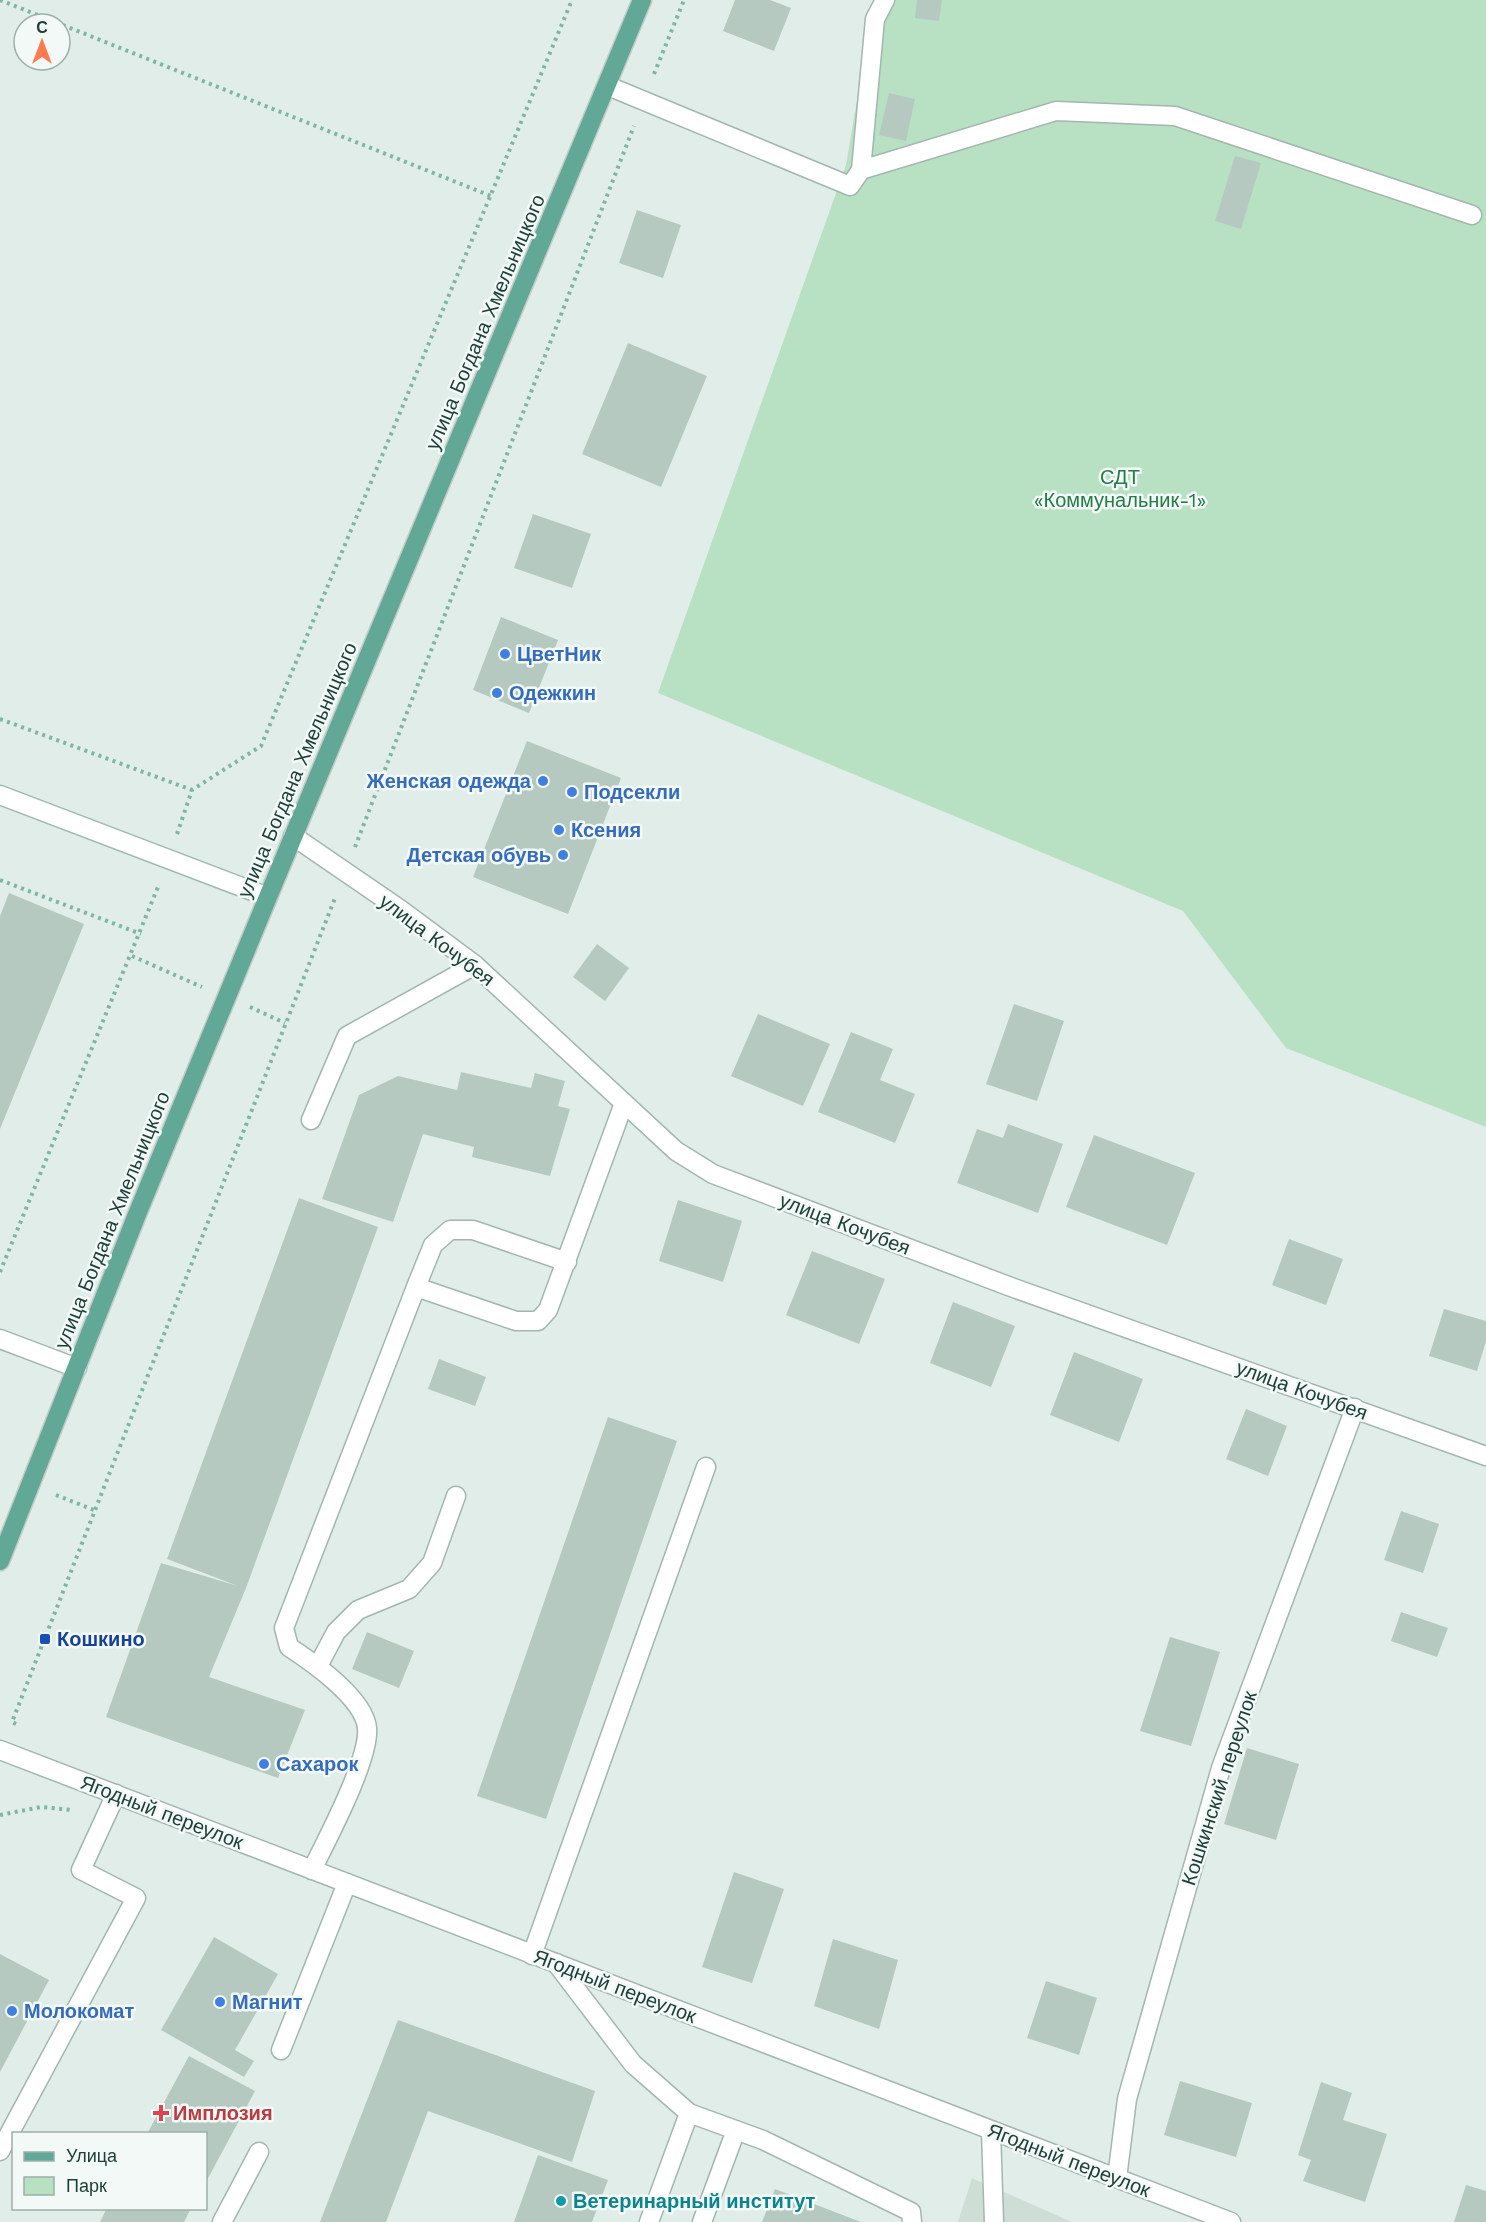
<svg xmlns="http://www.w3.org/2000/svg" width="1486" height="2222" viewBox="0 0 1486 2222" font-family="'Work Sans',sans-serif">
  <rect width="100%" height="100%" fill="#e1ede8"/>
  <!-- built -->
  <path fill="#cfddd7" d="M972,2178L1072,2222H958Z"/>
  <!-- green -->
  <path fill="#b8e1c3" d="M874,0H1486V1127L1286,1048L1183,911L658,693L846,165Z"/>
  <!-- building -->
  <path fill="#b6c9c1" d="M735,0H770L791,8L774,51L723,31Z
    M917,0H942L939,21L915,18Z
    M889,93L915,99L906,141L879,135Z
    M1235,156L1261,163L1241,229L1215,221Z
    M637,210L681,225L663,278L619,263Z
    M628,343L707,376L661,487L582,454Z
    M533,514L591,534L572,588L514,568Z
    M501,617L558,640L529,713L473,690Z
    M527,741L621,778L568,914L473,877Z
    M9,893L84,924L0,1129V916Z
    M597,944L629,968L605,1001L573,977Z
    M1014,1004L1064,1021L1037,1101L986,1084Z
    M758,1014L830,1044L803,1106L731,1076Z
    M851,1032L893,1049L880,1080L915,1094L895,1143L818,1112Z
    M461,1072L531,1088L535,1073L565,1081L558,1106L570,1109L550,1176L472,1157L474,1147L423,1134L393,1222L322,1199L359,1095L398,1076L457,1090Z
    M1008,1124L1063,1144L1038,1213L957,1183L977,1129L1003,1138Z
    M1094,1135L1195,1173L1167,1245L1066,1207Z
    M299,1198L378,1227L246,1588L209,1677L305,1710L278,1778L106,1717L161,1563L238,1586L167,1559Z
    M678,1200L742,1221L723,1282L659,1261Z
    M1289,1239L1343,1259L1326,1305L1272,1285Z
    M812,1251L885,1279L859,1344L786,1315Z
    M953,1302L1015,1326L991,1387L930,1363Z
    M1444,1309L1486,1321V1341L1477,1371L1429,1356Z
    M1074,1352L1143,1379L1119,1442L1050,1415Z
    M439,1359L486,1377L475,1406L428,1389Z
    M1246,1409L1287,1426L1268,1476L1226,1459Z
    M608,1417L677,1441L546,1819L477,1796Z
    M1401,1511L1439,1524L1423,1573L1384,1560Z
    M1401,1612L1448,1628L1437,1657L1391,1641Z
    M367,1632L414,1651L399,1688L352,1669Z
    M1170,1637L1220,1652L1191,1746L1140,1731Z
    M1247,1748L1299,1764L1276,1840L1224,1824Z
    M734,1872L784,1889L752,1983L702,1967Z
    M214,1937L278,1974L235,2050L254,2061L244,2077L161,2030Z
    M833,1939L898,1960L879,2029L814,2006Z
    M0,1954L49,1980L0,2072Z
    M1046,1981L1097,1998L1079,2055L1027,2038Z
    M398,2020L595,2091L572,2162L428,2111L386,2222H320Z
    M189,2056L255,2091L206,2182V2134H147Z
    M1180,2081L1252,2103L1236,2157L1164,2135Z
    M1321,2082L1352,2093L1343,2120L1387,2134L1365,2202L1303,2181L1311,2160L1298,2155Z
    M538,2155L608,2180L592,2222H514Z
    M1466,2185L1486,2191V2222H1454Z
    M775,2189L861,2222H762Z
    M107,2208H191L184,2222H100Z"/>
  <g fill="none" stroke-linecap="round" stroke-linejoin="round">
    <defs>
      <path id="lane" d="M608,86L850,186L861,170L875,19L885,0
        M861,170L1056,111L1175,116L1472,215
        M311,1120L347,1036L475,965
        M416,1287L433,1245L450,1230H473L567,1262
        M0,1339L77,1368
        M318,1666L336,1632L358,1610L409,1589L432,1563L456,1496
        M312,1870C327,1839 370,1759 367,1728C364,1698 312,1662 289,1647L284,1628L416,1287L516,1321H538L548,1310L624,1103
        M532,1955L706,1467
        M556,1963L633,2064L689,2113L763,2140L911,2212L912,2222
        M281,2050L347,1883
        M991,2131L994,2222
        M0,2151L136,1898L81,1870L116,1794
        M1117,2178L1127,2099L1221,1768L1355,1408
        M222,2222L259,2152
        M649,2222L689,2113
        M702,2222L736,2130"/>
      <path id="street" d="M293,836L401,910L475,965L676,1151L713,1174L1011,1287L1486,1456
        M0,1750L1231,2222"/>
      <path id="secondary" d="M0,795L268,897"/>
      <path id="primary" d="M0,1561L138,1212L268,897L642,0"/>
    </defs>
    <!-- lane casing -->
    <use href="#lane" stroke="#a3b6b0" stroke-width="21"/>
    <!-- street casing -->
    <use href="#street" stroke="#a3b6b0" stroke-width="21"/>
    <!-- secondary casing -->
    <use href="#secondary" stroke="#9ebab1" stroke-width="21"/>
    <!-- primary casing -->
    <use href="#primary" stroke="#c0cac7" stroke-width="21"/>
    <!-- path -->
    <path stroke="#7eb5a4" stroke-width="4" stroke-dasharray="3 4.5" stroke-linecap="butt" d="M0,0L491,196
      M654,74L684,0
      M0,719L192,790
      M177,834L192,790L261,746L572,0
      M355,847L634,126
      M0,880L141,934
      M132,956L202,987
      M250,1007L285,1023
      M0,1272L158,887
      M56,1495L94,1510
      M16,1724L12,1722L335,898
      M0,1815L41,1807L72,1810"/>
    <!-- lane -->
    <use href="#lane" stroke="#fff" stroke-width="18"/>
    <!-- street -->
    <use href="#street" stroke="#fff" stroke-width="18"/>
    <!-- secondary -->
    <use href="#secondary" stroke="#fff" stroke-width="18"/>
    <!-- primary -->
    <use href="#primary" stroke="#61a896" stroke-width="18"/>
  </g>
  <!-- markers -->
  <g fill="#3f7fe0" stroke="#f2f9f6" stroke-width="2">
    <circle cx="505" cy="654" r="6"/>
    <circle cx="497" cy="693" r="6"/>
    <circle cx="543" cy="781" r="6"/>
    <circle cx="572" cy="792" r="6"/>
    <circle cx="559" cy="830" r="6"/>
    <circle cx="563" cy="855" r="6"/>
    <circle cx="264" cy="1764" r="6"/>
    <circle cx="220" cy="2002" r="6"/>
    <circle cx="12" cy="2011" r="6"/>
  </g>
  <rect fill="#1a4fb4" stroke="#f2f9f6" stroke-width="2" x="39" y="1633" width="12" height="12" rx="3"/>
  <path fill="#e0444e" stroke="#f2f9f6" stroke-width="2" d="M158 2104h6v6h6v6h-6v6h-6v-6h-6v-6h6z"/>
  <circle fill="#0f9aa8" stroke="#f2f9f6" stroke-width="2" cx="561" cy="2201" r="6"/>
  <g text-anchor="middle" stroke-width="5" stroke-linejoin="round" paint-order="stroke">
    <!-- street labels -->
    <g font-size="20" fill="#1f4038" stroke="#f2f9f6">
      <text transform="translate(485 322) rotate(-67)" y="7">улица Богдана Хмельницкого</text>
      <text transform="translate(297 770) rotate(-67)" y="7">улица Богдана Хмельницкого</text>
      <text transform="translate(437 940) rotate(37)" y="7">улица Кочубея</text>
      <text transform="translate(112 1220) rotate(-68)" y="7">улица Богдана Хмельницкого</text>
      <text transform="translate(845 1224) rotate(21)" y="7">улица Кочубея</text>
      <text transform="translate(1302 1390) rotate(20)" y="7">улица Кочубея</text>
      <text transform="translate(1219 1788) rotate(-72)" y="7">Кошкинский переулок</text>
      <text transform="translate(162 1812) rotate(21)" y="7">Ягодный переулок</text>
      <text transform="translate(615 1986) rotate(21)" y="7">Ягодный переулок</text>
      <text transform="translate(1069 2160) rotate(21)" y="7">Ягодный переулок</text>
    </g>
    <!-- park labels -->
    <g font-size="20" fill="#257c47" stroke="#f2f9f6">
      <text x="1120" y="484">СДТ<tspan x="1120" dy="23">«Коммунальник-1»</tspan></text>
    </g>
    <!-- shop labels -->
    <g font-size="20" font-weight="bold" fill="#366cbe" stroke="#f2f9f6" text-anchor="start">
      <text x="517" y="661">ЦветНик</text>
      <text x="509" y="700">Одежкин</text>
      <text x="531" y="788" text-anchor="end">Женская одежда</text>
      <text x="584" y="799">Подсекли</text>
      <text x="571" y="837">Ксения</text>
      <text x="551" y="862" text-anchor="end">Детская обувь</text>
      <text x="276" y="1771">Сахарок</text>
      <text x="232" y="2009">Магнит</text>
      <text x="24" y="2018">Молокомат</text>
    </g>
    <!-- transit labels -->
    <g font-size="20" font-weight="bold" fill="#164399" stroke="#f2f9f6" text-anchor="start">
      <text x="57" y="1646">Кошкино</text>
    </g>
    <!-- health labels -->
    <g font-size="20" font-weight="bold" fill="#be3a42" stroke="#f2f9f6" text-anchor="start">
      <text x="173" y="2120">Имплозия</text>
    </g>
    <!-- culture labels -->
    <g font-size="20" font-weight="bold" fill="#0d838f" stroke="#f2f9f6" text-anchor="start">
      <text x="573" y="2208">Ветеринарный институт</text>
    </g>
  </g>
  <!-- legend -->
  <rect x="12" y="2132" width="195" height="78" fill="#f2f9f6" stroke="#9eafaa" stroke-width="1.5"/>
  <rect x="24" y="2152" width="30" height="9" fill="#61a896" stroke="#9eafaa" stroke-width="1.5"/>
  <text x="66" y="2162" font-size="18" fill="#1f4038">Улица</text>
  <rect x="24" y="2177" width="30" height="18" fill="#b8e1c3" stroke="#9eafaa" stroke-width="1.5"/>
  <text x="66" y="2192" font-size="18" fill="#1f4038">Парк</text>
  <!-- north arrow -->
  <g transform="translate(42 42)"><circle r="28" fill="#f2f9f6" stroke="#9eafaa" stroke-width="1.5"/>
  <path d="M0-4.5L10 22L0 15L-10 22Z" fill="#ff7b4e"/>
  <text y="-9" font-size="16" font-weight="bold" text-anchor="middle" fill="#1f4038">С</text>
  </g>
</svg>
